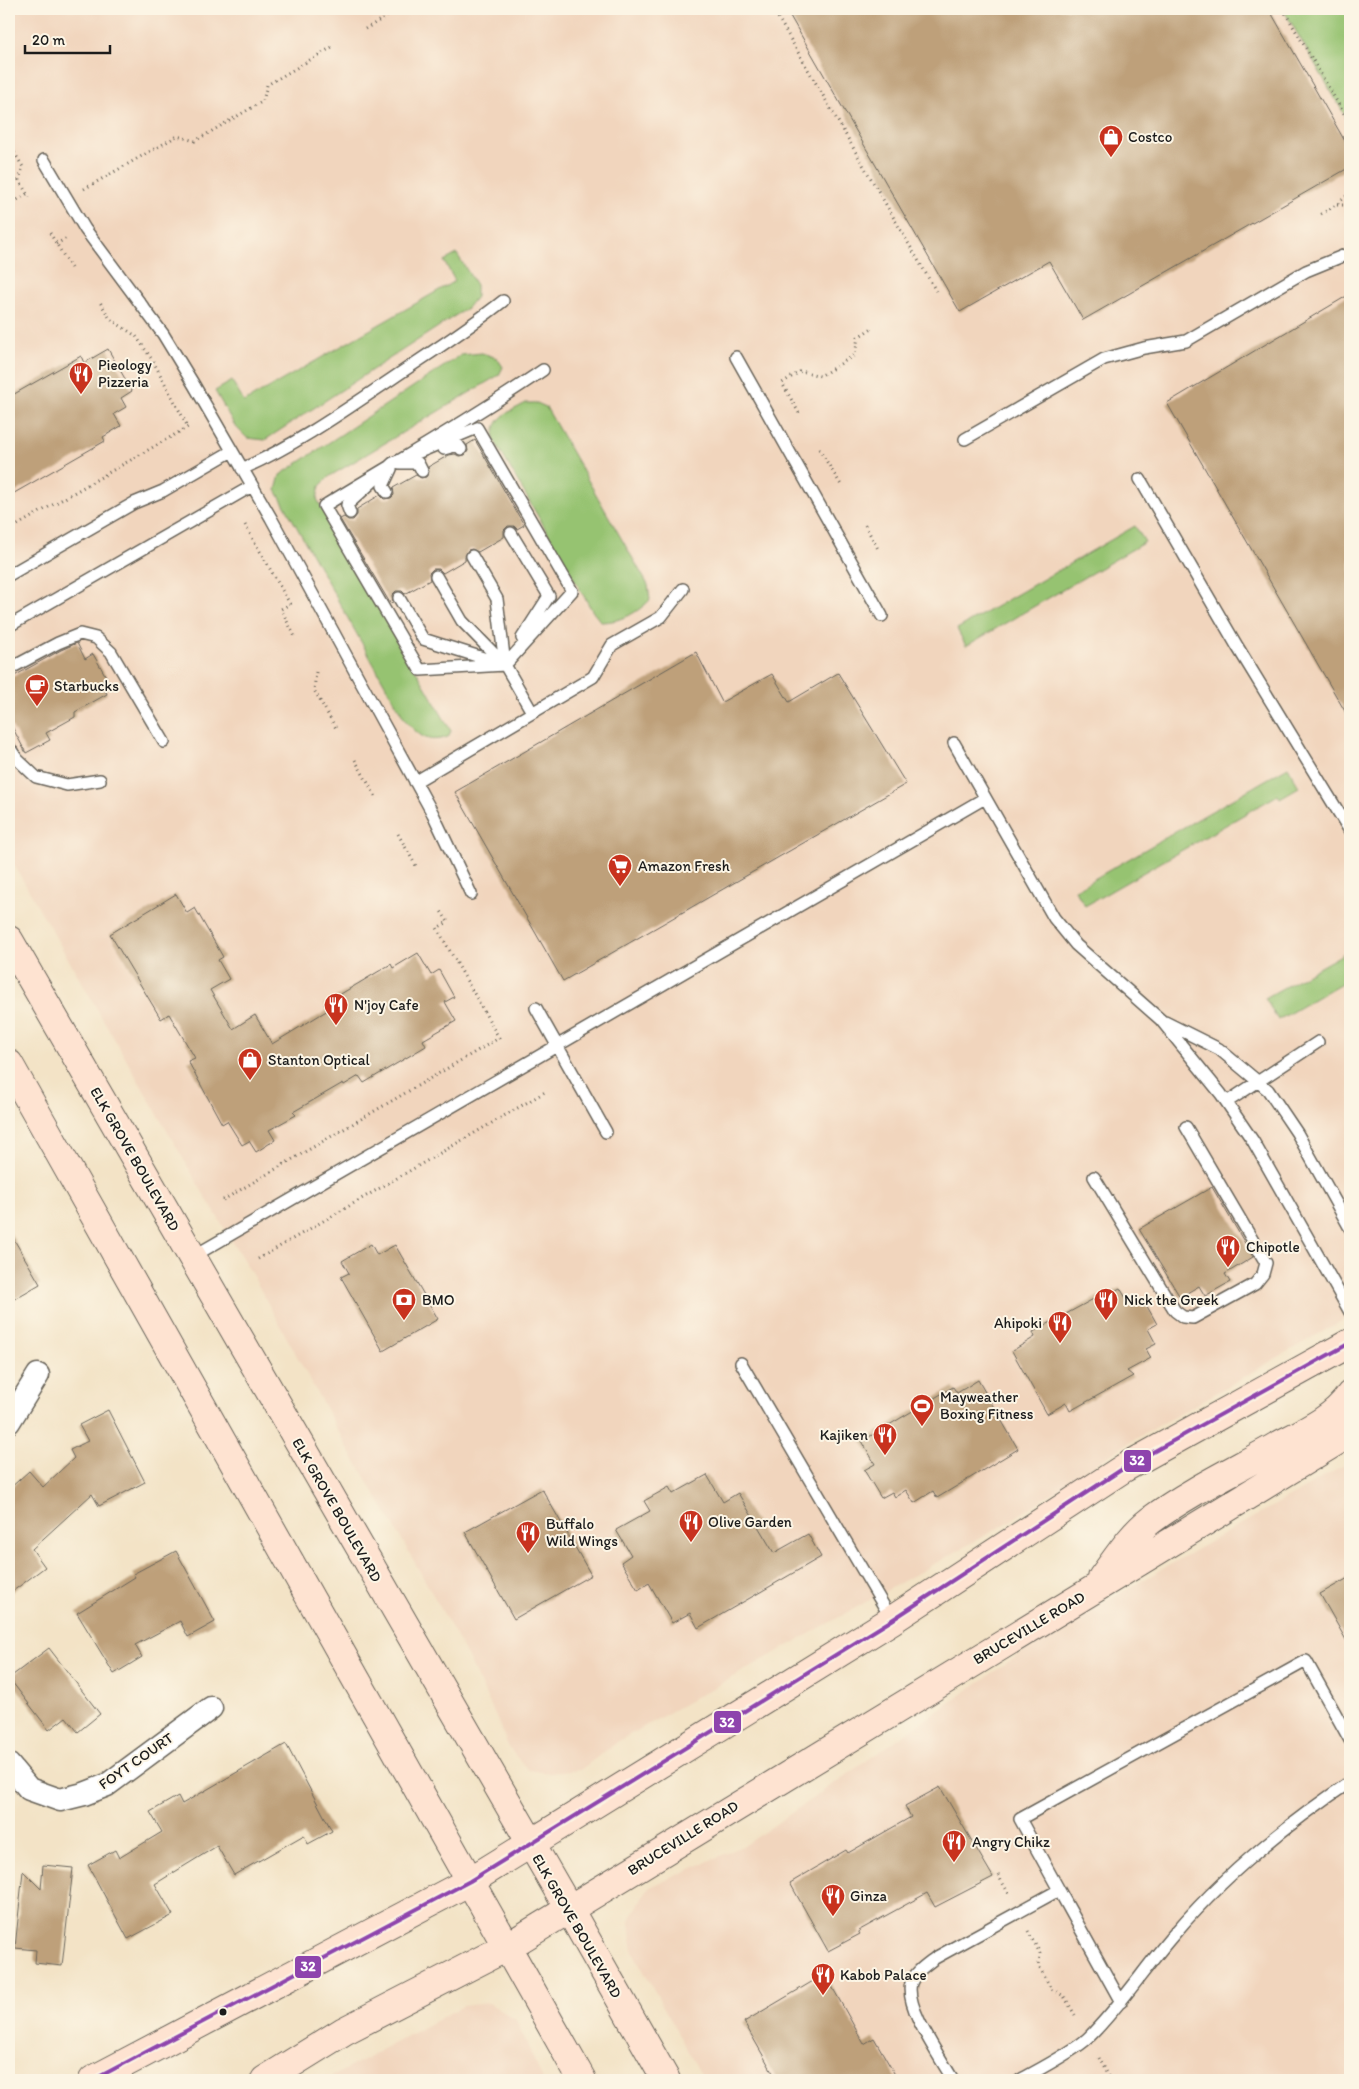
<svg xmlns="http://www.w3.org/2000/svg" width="1359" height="2089" viewBox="0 0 1359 2089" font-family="Itim,sans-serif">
  <rect width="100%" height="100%" fill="#fcf5e5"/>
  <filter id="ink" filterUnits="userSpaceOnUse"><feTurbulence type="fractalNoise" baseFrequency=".02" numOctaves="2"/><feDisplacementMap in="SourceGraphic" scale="10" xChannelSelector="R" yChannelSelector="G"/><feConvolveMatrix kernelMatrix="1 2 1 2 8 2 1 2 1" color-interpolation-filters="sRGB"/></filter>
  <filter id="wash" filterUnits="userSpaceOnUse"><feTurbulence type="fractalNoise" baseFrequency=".0096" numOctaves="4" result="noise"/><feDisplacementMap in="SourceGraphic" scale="20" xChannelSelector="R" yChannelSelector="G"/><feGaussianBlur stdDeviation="1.12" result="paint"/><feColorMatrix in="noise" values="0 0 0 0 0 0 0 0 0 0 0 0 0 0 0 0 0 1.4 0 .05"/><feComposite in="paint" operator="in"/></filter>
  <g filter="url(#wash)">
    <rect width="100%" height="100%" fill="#f3e3c6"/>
    <!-- built -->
    <path fill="#f1d5bd" d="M9,9H1350V1316L1130,1442L1007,1523L620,1740L580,1770L550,1773L528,1770L509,1748L493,1710L463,1648L393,1524L344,1442L253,1276L199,1186L9,856Z
      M1350,1462V2080H704L633,1952L629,1921L648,1888L747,1844L1047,1635Z
      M489,2003L516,2020L543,2080H326L463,2006Z"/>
    <!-- green -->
    <path fill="#96c371" stroke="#597046" d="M1283,9H1346L1350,18V124Z
      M457,254L476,285V297L467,308L265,440L247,438L235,426L215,391L232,381L244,402L455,281L444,261Z
      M482,353L497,358L503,367L499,375L330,476L320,486L317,499L451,731L448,737C426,744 420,736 405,720L276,490L280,475L461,355Z
      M526,403H537L546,407L648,585L650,600C637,613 621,622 601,622L593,612L494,440C493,416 508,413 526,403Z
      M1135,526L1145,542L966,646L957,629Z
      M1288,767L1299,787L1280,798L1278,795L1085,906L1075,890Z
      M1350,950V978L1278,1020L1265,998Z"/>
    <g id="blocks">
      <!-- building -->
      <path fill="#bea07a" d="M786,9H1269L1350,150V167L1083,320L1049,261L960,312Z
        M1350,294V720L1167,403Z
        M108,349L132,391L121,398L126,407L114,414L121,426L103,437L105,441L9,496V397L81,356L84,363Z
        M475,440L524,525L517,529L514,526H508L504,530V537L478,552L472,549L468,550L465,556V560L443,573L439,569H433L429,573L430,580L405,594L402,591H396L392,595L393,602L390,603L340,519L344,517L348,520H353L357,515V509L380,495L384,499L391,498L394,495L393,488L416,475L421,478L426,477L429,472L428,467L449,455L455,454L459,456L465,455L468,451L467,445Z
        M77,643L85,659L93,654L107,678L101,682L107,694L75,712V717L46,733L50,740L26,753L9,721V679L61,650Z
        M696,652L722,702L772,674L789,702L838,673L906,784L563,981L455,792Z
        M176,894L187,913L195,908L223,957L218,960L229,979L210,990L233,1029L255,1015L272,1044L328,1010L324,1004L391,964L393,968L418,953L431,975L439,970L454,997L445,1002L456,1021L423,1040L426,1046L364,1083L359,1076L344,1085L343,1083L293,1112L296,1115L269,1130L275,1140L256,1152L249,1141L242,1145L227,1121L222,1124L188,1061L195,1058L169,1014L161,1019L110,934Z
        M1212,1187L1253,1257L1225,1274L1230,1282L1205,1296L1199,1286L1180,1297L1139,1229Z
        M9,1231L40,1284L9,1302Z
        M371,1244L377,1255L395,1245L438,1319L383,1351L341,1277L349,1273L342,1261Z
        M1120,1288L1132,1308L1144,1301L1157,1324L1148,1329L1156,1344L1146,1349L1151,1358L1127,1371L1133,1376L1070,1411L1066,1403L1047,1414L1012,1351L1035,1337L1033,1332L1099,1296L1100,1299Z
        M978,1380L1018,1449L937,1498L933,1491L914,1503L906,1490L895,1497L892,1492L881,1498L864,1470L875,1464L862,1441L953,1387L957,1393Z
        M108,1410L145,1482L99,1506L92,1494L32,1549L45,1567L9,1594V1489L29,1471L43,1487L74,1458L70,1450L88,1441L79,1425Z
        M707,1475L723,1502L738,1493L774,1553L808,1534L821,1557L698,1628L690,1613L672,1623L649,1583L638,1590L621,1562L631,1555L616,1530L650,1511L644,1501L669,1487L673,1494Z
        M542,1489L591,1575L514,1619L465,1532Z
        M176,1551L215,1622L188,1637L180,1621L135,1645L142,1657L114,1674L77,1613L135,1577L133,1574Z
        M1350,1577V1647L1320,1594Z
        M49,1648L100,1714L78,1732L66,1717L49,1730L9,1678Z
        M286,1744L332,1831L308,1844L304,1835L234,1875L217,1846L155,1884L173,1915L128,1939L88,1865L115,1850L119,1858L162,1832L150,1812L178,1796L182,1804Z
        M940,1787L993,1877L935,1907L927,1893L858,1931L860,1934L828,1951L790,1883L846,1850L848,1853L911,1817L905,1806Z
        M43,1865L73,1868L62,1966L35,1963L36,1950L15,1948L23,1871L41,1889Z
        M825,1974L864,2044L874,2038L898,2080H777L744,2022Z"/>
    </g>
  </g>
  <g filter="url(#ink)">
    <use href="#blocks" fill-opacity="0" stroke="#676258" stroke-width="1"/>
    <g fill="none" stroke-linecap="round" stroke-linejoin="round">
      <defs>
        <path id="service" d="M44,160L85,229L163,334L194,385L271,518L382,721L433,814L471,894
          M736,357L882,616
          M965,439L1104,359L1144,348L1186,341L1306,271L1350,253
          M444,449L458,445L461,449
          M400,463H418L422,471
          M242,469C296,445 344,411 393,378C430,353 468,329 503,301
          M1140,479L1237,646L1350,831
          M387,492L383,486L391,469
          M350,513L347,505L393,463L477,428L572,591L505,665L420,670L324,506C397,461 472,419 543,370
          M511,533L549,596L522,638
          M472,556L497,599L505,665
          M9,575L134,503L163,491L232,451
          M436,576L462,621L505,665L532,712
          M399,598L423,639L499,663
          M9,626L252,486
          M9,669L58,643L80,634L96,638L111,652L164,742
          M954,743L1054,918L1076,945L1161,1020L1221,1094L1253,1141L1350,1312
          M9,747L17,759L36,777L67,785L100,780
          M415,782L593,677L612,645L661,617L683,589
          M536,1008L606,1132
          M1165,1022L1219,1049L1268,1090L1297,1133L1350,1228
          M1227,1102L1318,1042
          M1094,1177L1175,1311L1183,1317L1193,1318L1255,1284L1263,1274L1266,1263L1186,1127
          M192,1257L985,798
          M741,1363L892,1620
          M1059,1890L1020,1819L1306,1661L1350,1740
          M953,2080C941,2058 904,2007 911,1983C915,1972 926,1965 935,1958L1059,1890L1121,2002
          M1020,2080C1038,2070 1073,2052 1088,2038C1121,2006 1145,1967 1175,1933C1226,1873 1286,1825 1350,1782"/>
        <path id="minor" d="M9,1422L38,1375
          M9,1765L29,1789L60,1800L84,1794L107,1785L211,1708"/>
        <path id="secondary" d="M9,940L569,1909L666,2080
          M9,1064L582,2080
          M1102,1578C1117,1558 1131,1535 1151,1520C1190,1491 1237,1469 1279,1445C1304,1432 1334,1419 1350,1395
          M93,2080L470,1881L892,1620L1124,1468L1350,1343
          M265,2080L344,2031L507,1947L1350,1433"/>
      </defs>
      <!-- service casing -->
      <use href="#service" stroke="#676258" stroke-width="14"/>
      <!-- minor casing -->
      <use href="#minor" stroke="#676258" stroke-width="25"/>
      <!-- secondary casing -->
      <use href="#secondary" stroke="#676258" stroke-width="30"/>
      <!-- path -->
      <path stroke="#676258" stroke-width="3" stroke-dasharray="1 4" stroke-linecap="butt" d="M773,9L936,291
        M1283,9L1350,124
        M365,29L399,9
        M9,144L23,167L19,180L29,197
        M84,189L177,136L195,141L263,101L267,85L334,46
        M9,205L27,194
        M1337,205H1350
        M1321,214L1336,205L1350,193
        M50,233L71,268
        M56,244L67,238
        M799,413L782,383L801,371L820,376L855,355L858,337L872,328
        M819,449L841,485
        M245,525L290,604L281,609L296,639
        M865,525L878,549
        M9,530L188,427L153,361L136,336L110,319L100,302
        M316,672L314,690L337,730
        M355,760L377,799
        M398,834L416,866
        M223,1200L499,1038L437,928L448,922L441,911
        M258,1259L545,1092
        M998,1875L1009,1894
        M1028,1931L1040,1953L1039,1966L1051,1989L1064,1996L1075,2015
        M1099,2058L1111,2080"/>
      <!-- service -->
      <use href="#service" stroke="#fff" stroke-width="11"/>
      <!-- minor -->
      <use href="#minor" stroke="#fff" stroke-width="22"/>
      <!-- secondary -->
      <use href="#secondary" stroke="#fee3d1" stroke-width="28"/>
      <defs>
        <path id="bus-1" d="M93,2080L470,1881L892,1620L1124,1468L1350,1343"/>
      </defs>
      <!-- bus-1 casing -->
      <use href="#bus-1" stroke="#fcf5e5" stroke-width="8"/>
      <!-- bus-1 -->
      <use href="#bus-1" stroke="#8e44ad" stroke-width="4"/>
    </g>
  </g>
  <!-- icons -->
  <defs>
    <symbol id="shop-pin" viewBox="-11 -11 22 30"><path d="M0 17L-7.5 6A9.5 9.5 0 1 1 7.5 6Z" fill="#c8321e" stroke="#fcf5e5"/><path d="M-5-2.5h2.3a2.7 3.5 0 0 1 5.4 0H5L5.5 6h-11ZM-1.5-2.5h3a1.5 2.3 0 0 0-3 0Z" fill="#fff"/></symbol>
    <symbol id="restaurant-pin" viewBox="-11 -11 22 30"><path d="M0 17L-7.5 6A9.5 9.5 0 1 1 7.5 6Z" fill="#c8321e" stroke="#fcf5e5"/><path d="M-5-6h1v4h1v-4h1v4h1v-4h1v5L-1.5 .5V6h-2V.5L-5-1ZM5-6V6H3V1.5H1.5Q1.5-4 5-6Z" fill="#fff"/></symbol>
    <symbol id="cafe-pin" viewBox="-11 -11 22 30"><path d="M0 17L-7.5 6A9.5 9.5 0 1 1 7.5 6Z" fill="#c8321e" stroke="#fcf5e5"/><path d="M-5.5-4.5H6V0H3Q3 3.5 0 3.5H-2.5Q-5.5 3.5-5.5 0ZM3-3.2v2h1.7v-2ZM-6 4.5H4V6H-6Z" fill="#fff"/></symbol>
    <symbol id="supermarket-pin" viewBox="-11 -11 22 30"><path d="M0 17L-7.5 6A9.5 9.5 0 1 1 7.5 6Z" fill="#c8321e" stroke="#fcf5e5"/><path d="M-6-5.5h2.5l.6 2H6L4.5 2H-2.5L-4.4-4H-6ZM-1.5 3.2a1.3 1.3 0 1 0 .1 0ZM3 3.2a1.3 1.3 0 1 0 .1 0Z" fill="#fff"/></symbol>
    <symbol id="bank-pin" viewBox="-11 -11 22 30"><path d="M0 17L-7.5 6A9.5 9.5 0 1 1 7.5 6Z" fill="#c8321e" stroke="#fcf5e5"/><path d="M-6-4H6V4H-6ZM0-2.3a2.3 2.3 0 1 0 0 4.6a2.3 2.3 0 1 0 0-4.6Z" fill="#fff"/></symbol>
    <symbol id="stadium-pin" viewBox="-11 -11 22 30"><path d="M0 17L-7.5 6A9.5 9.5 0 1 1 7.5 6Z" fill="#c8321e" stroke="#fcf5e5"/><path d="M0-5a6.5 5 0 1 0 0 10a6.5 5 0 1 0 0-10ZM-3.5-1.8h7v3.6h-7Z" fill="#fff"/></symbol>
  </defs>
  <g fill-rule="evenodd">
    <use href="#shop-pin" x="1097" y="123" width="28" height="38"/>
    <use href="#restaurant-pin" x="67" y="360" width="28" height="38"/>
    <use href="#cafe-pin" x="23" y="672" width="28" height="38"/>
    <use href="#supermarket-pin" x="606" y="852" width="28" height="38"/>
    <use href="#restaurant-pin" x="322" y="991" width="28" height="38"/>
    <use href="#shop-pin" x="236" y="1046" width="28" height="38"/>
    <use href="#restaurant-pin" x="1214" y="1233" width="28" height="38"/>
    <use href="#bank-pin" x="390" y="1286" width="28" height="38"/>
    <use href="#restaurant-pin" x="1092" y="1286" width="28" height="38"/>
    <use href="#restaurant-pin" x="1046" y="1309" width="28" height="38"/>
    <use href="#stadium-pin" x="908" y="1392" width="28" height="38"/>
    <use href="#restaurant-pin" x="871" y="1421" width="28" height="38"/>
    <use href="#restaurant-pin" x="677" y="1508" width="28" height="38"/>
    <use href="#restaurant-pin" x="514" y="1519" width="28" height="38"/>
    <use href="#restaurant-pin" x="940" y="1828" width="28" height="38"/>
    <use href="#restaurant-pin" x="819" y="1882" width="28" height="38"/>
    <use href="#restaurant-pin" x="809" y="1961" width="28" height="38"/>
  </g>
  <!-- markers -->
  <circle fill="#1c1c1c" stroke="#fcf5e5" stroke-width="2" cx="223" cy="2012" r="4.5"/>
  <g text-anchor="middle" stroke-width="4" stroke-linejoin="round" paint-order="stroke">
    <!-- poi labels -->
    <g font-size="15" fill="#1c1c1c" stroke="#fcf5e5" text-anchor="start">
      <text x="1128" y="142">Costco</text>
      <text x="98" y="370">Pieology<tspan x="98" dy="17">Pizzeria</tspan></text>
      <text x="54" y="691">Starbucks</text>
      <text x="638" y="871">Amazon Fresh</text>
      <text x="354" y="1010">N'joy Cafe</text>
      <text x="268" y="1065">Stanton Optical</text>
      <text x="1246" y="1252">Chipotle</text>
      <text x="422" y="1305">BMO</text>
      <text x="1124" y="1305">Nick the Greek</text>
      <text x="1042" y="1328" text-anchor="end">Ahipoki</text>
      <text x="940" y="1402">Mayweather<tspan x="940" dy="17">Boxing Fitness</tspan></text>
      <text x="868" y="1440" text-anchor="end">Kajiken</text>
      <text x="708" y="1527">Olive Garden</text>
      <text x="546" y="1529">Buffalo<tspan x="546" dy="17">Wild Wings</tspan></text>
      <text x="972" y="1847">Angry Chikz</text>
      <text x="850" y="1901">Ginza</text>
      <text x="840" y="1980">Kabob Palace</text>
    </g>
    <!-- street labels -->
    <g font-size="15" fill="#1c1c1c" stroke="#fcf5e5">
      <text transform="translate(135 1159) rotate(60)" y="5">ELK GROVE BOULEVARD</text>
      <text transform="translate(337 1510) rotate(60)" y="5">ELK GROVE BOULEVARD</text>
      <text transform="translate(1029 1628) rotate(-31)" y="5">BRUCEVILLE ROAD</text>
      <text transform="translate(136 1761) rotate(-35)" y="5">FOYT COURT</text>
      <text transform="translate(683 1838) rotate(-32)" y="5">BRUCEVILLE ROAD</text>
      <text transform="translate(577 1926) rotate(60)" y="5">ELK GROVE BOULEVARD</text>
    </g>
  </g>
  <g stroke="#fcf5e5" stroke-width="2">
    <rect x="1123" y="1449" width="29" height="24" rx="5" fill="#8e44ad"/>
    <rect x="713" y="1710" width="29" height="24" rx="5" fill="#8e44ad"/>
    <rect x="294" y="1955" width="28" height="24" rx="5" fill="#8e44ad"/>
  </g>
  <g font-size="14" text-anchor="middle" font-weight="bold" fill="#fff">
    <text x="1137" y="1465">32</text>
    <text x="727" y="1727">32</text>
    <text x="308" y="1971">32</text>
  </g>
  <!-- margin -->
  <rect width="1359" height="2089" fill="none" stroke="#fcf5e5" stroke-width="30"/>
  <!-- scale -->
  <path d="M25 45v8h85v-8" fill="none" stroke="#1c1c1c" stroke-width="2.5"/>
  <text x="32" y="45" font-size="15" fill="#1c1c1c" stroke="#fcf5e5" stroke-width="4" paint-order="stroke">20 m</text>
</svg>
